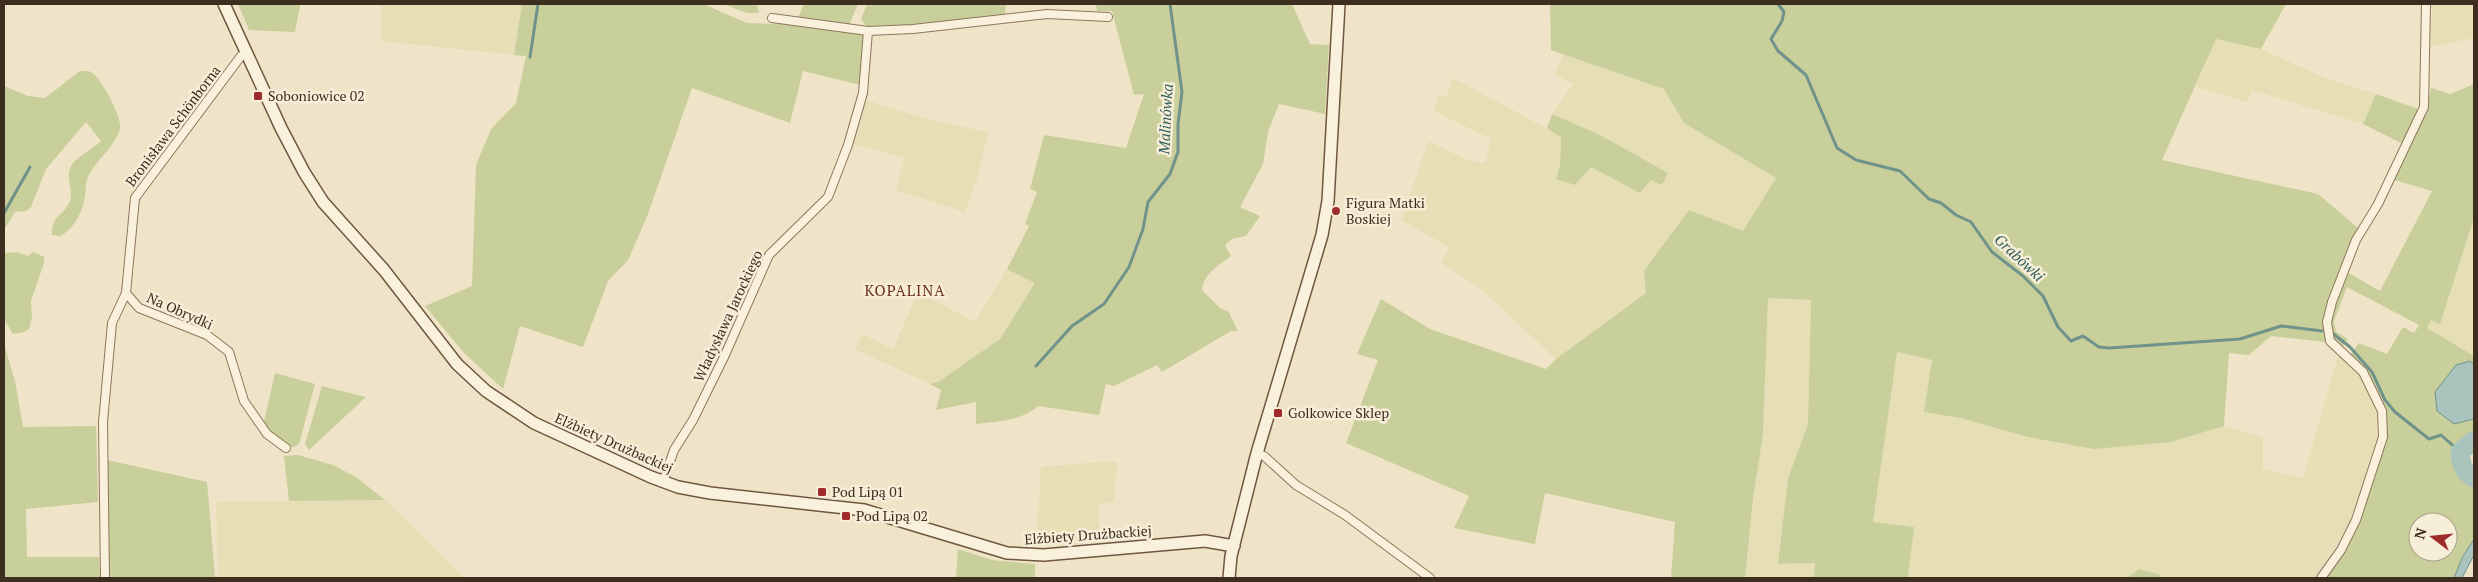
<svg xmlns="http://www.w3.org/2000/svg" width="2478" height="582" viewBox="0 0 2478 582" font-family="'PT Serif',serif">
  <rect width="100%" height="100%" fill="#f0e4c8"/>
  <!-- farmland -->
  <path fill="#e6deb5" d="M382,4H522L514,55L381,41Z
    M2433,4H2474V38L2430,47Z
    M2216,39L2261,49L2325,78L2376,94L2363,124L2252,90L2247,102L2195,87Z
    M1564,53L1664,89L1684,123L1777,178L1743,231L1644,271L1646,293L1556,359L1481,289L1441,263L1450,248L1402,220L1428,141L1468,160L1485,163L1491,139L1434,111L1438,96L1446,97L1453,78L1561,136L1560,166L1556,179L1591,167L1640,193L1651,180L1662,184L1668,173L1600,135L1552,114L1573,84L1555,75Z
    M866,100L926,119L988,132L977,179L965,212L896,190L904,158L854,144Z
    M2474,218V356L2473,357L2427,328L2431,319L2440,323Z
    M1007,269L1036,282L1000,339L938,382L930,384L855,349L862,334L893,349L918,292L975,322Z
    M1768,298L1811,299L1808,424L1788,478L1778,564L1815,563L1814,578H1745L1753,499L1763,434Z
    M1896,352L1932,360L1925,412L2171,442L2224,426L2263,437V469L2303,478L2338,356L2357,372L2372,397L2377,415V442L2353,518L2317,578H2160L2161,576L2139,569L2127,578H1908L1914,527L1873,523Z
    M1100,462H1117L1114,502L1099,504V541L1037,535L1041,467Z
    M385,500L465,578H218L216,502Z"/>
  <!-- green -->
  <path fill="#c9cf9b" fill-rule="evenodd" d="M238,4H321L300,5L295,32L249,30Z
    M522,4H703L747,23L783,24L865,35L860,85L803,71L790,123L692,88L648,214L628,260L608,281L583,347L520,326L503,389L464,353L425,306L472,286L476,165L491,129L516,103L526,56L514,55Z
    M723,4H757L759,13H747Z
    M804,4H858L849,25L798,18Z
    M867,4H1006L1005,14C959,20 913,30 866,26L861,19Z
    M1096,4H1292L1310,44L1329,45L1325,114L1279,104L1268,132L1263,164L1240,207L1260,216L1246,236L1232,239L1225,245L1231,256C1218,266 1204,273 1202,290L1220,308L1228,311L1238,331H1231L1162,372L1157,365L1114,386L1106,384L1099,415L1038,406C1021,421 999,421 976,424V402L936,410L941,390L930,384L938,382L1000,339L1035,283L1007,269L1029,226L1025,224L1037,192L1030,189L1044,135L1126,148L1144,94L1134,95L1112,11H1097Z
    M1550,4H2286L2261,49L2216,39L2162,160L2318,194L2358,228L2326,314L2325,342L2271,336L2249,355L2229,353L2224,426L2171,442L2094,449L2028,437L1961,418L1924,412L1932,360L1897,352L1873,522L1914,527L1908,578H1814L1815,563L1778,564L1788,478L1808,424L1811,300L1768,298L1763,434L1753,499L1745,578H1671L1675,522L1545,493L1535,544L1454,528L1469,496L1346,443L1378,360L1357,354L1381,299L1430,329L1546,369L1556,359L1646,293L1644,271L1689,210L1743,231L1776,178L1684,123L1664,89L1551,50Z
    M80,71C86,71 89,70 94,74C102,81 123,119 120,129C114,149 94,161 87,180C85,185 86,191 85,196C83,212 74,229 60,236L52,235C52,215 60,218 68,205C77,191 62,177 73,163C80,155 93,149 101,141L86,122L46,169L31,207L27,211L15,212L4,230V86L28,96L45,98Z
    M2474,84V218L2440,324L2431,320L2427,328L2474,356V364L2470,361L2454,424L2474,419V435L2457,447L2456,464L2467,479L2474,484V539L2462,557L2454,578H2326L2354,532L2383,449L2387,425L2384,410L2350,355L2359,343L2387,354L2403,327L2414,333L2419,325L2347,287L2334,321L2336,332L2348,339L2342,347C2339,344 2333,340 2331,336C2324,317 2341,289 2347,272L2380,291L2432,191L2394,180L2426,109L2431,88L2450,94ZM2418,522H2448V552H2418Z
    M2376,94L2418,109L2403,144L2363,124Z
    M1552,114L1600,135L1668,173L1662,185L1651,180L1640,193L1591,167L1575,185L1556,179L1560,166L1561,137L1547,128Z
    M17,252L28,256L33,252L44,257V263L31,301L32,318L29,329L24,332L13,334L4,319V253Z
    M4,344L15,381L23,427L96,426L98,502L26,509L27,557H99L100,578H4Z
    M275,373L315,384L299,444L294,447L286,446L263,426Z
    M322,386L366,397L309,450L305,444Z
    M298,455L333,465L356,477L385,500L289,501L284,456Z
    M107,460L207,482L215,578H107Z
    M958,549L992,560L1035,564V578H956Z
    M2139,569L2161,575L2160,578H2127Z"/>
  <!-- water -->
  <path fill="#a9c4bc" stroke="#6f938a" d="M2470,361L2474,364V419L2454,424L2437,411L2435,392L2456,365Z
    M2474,435V447L2465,457L2474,478V484L2460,471L2454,457L2457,447Z
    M2474,539V555L2462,578H2454L2462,558Z"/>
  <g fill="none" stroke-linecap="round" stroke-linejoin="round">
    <!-- stream -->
    <path stroke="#6f938a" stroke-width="3" d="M1778,4L1784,12L1782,21L1771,39L1778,51L1806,75L1837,148L1856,160L1900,171L1929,199L1941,203L1956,215L1971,222L1992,252L2023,276L2043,296L2058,327L2071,341L2083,336L2099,347L2109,348L2240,339L2281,326L2322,331
      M530,57L538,4
      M4,213L30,167
      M2331,332L2350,347L2372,372L2385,400L2395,412L2429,439L2441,435L2458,450
      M1036,366L1072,326L1104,304L1129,267L1143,229L1148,202L1170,174L1178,152V124L1182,92L1170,4"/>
    <!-- river -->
    <path stroke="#a9c4bc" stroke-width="19" d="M2474,440L2460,452C2461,463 2463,472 2474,478"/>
    <defs>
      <path id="street" d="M772,18L868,31L913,29L1047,14L1108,17
        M126,293L139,308L207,335L229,352L244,401L267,434L286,448
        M1257,453L1264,456L1296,485L1345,515L1430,578
        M663,482L674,450L693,420L725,355L769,255L828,197L848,145L863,93L868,31
        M105,578L103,422L112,323L126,293L135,198L241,56L248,53
        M2321,578L2341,550L2356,520L2383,437L2382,411L2363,372L2330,341L2327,322L2332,302L2356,240L2378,204L2424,107L2426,4"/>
      <path id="secondary" d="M224,4L281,128L304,172L323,202L384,270L457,364L486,391L534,423L651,477L678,487L710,493L864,510L1007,553L1044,555L1205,541L1234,546
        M1229,578L1231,556L1257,453L1322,235L1328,201L1339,4"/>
    </defs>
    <!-- street casing -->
    <use href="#street" stroke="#8d765c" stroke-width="10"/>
    <!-- secondary casing -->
    <use href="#secondary" stroke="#6f573f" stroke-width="14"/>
    <!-- street -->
    <use href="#street" stroke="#faf1dc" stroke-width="8"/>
    <!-- secondary -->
    <use href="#secondary" stroke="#faf1dc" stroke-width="11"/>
  </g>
  <!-- markers -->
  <g fill="#9e2a2b" stroke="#f7eed8" stroke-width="2">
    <rect x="253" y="91" width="10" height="10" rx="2.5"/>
    <circle cx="1336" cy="211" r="5"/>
    <rect x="1273" y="408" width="10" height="10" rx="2.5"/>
    <rect x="817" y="487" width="10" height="10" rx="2.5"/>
    <rect x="841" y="511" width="10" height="10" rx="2.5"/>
  </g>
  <g text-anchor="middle" stroke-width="5" stroke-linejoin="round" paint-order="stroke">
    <!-- poi labels -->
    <g font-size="14" fill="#3d2e20" stroke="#f7eed8" text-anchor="start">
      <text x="268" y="101">Soboniowice 02</text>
      <text x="1346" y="208">Figura Matki<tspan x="1346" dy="16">Boskiej</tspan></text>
      <text x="1288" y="418">Golkowice Sklep</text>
      <text x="832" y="497">Pod Lipą 01</text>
      <text x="856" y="521">Pod Lipą 02</text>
    </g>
    <!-- street labels -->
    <g font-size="14" fill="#3d2e20" stroke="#f7eed8">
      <text transform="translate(173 126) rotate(-53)" y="5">Bronisława Schönborna</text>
      <text transform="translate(180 311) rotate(24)" y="5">Na Obrydki</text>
      <text transform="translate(728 316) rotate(-65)" y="5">Władysława Jarockiego</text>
      <text transform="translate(614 443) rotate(24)" y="5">Elżbiety Drużbackiej</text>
      <text transform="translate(1088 535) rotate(-4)" y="5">Elżbiety Drużbackiej</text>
    </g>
    <!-- water labels -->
    <g font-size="15" font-style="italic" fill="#2f5d5a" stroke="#f7eed8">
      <text transform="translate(1166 119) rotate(-87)" y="5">Malinówka</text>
      <text transform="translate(2019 258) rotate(43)" y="5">Grabówki</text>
    </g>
    <!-- neighbourhood labels -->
    <g font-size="15" letter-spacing="1" fill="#6b2e1e" stroke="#f7eed8">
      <text x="905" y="296">KOPALINA</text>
    </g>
  </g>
  <!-- border -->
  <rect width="2478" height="582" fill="none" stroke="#3d2e20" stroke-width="10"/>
  <!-- north arrow -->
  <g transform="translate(2433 537) rotate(286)"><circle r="24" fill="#f7eed8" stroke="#ada18e"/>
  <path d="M0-4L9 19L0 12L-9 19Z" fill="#9e2a2b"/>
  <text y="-8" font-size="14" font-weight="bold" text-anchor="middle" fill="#3d2e20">N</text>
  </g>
</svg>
